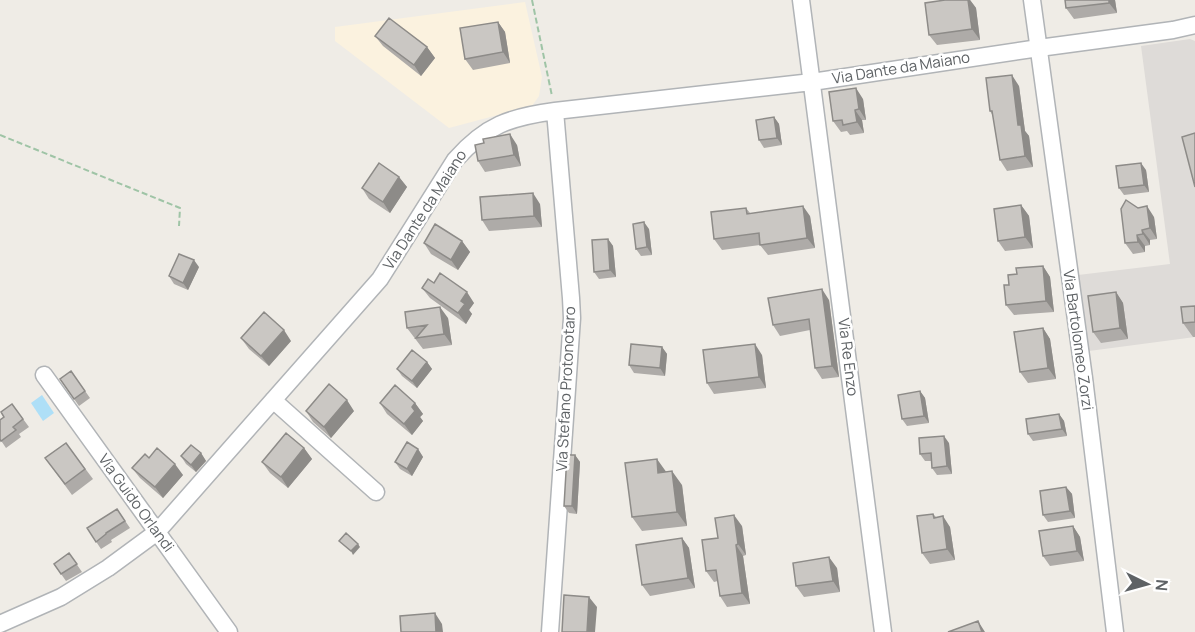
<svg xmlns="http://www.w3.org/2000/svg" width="1195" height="632" viewBox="0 0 1195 632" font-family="Manrope,sans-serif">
  <rect width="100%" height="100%" fill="#efece6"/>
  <!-- commercial -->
  <path fill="#fbf2df" d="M525,2L542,77L539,96L532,106L449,128L335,41V27Z"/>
  <!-- industrial -->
  <path fill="#dedbd8" d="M1190,39L1195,41V337L1089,351L1078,275L1170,264L1141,46Z"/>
  <!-- water -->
  <path fill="#aedff7" d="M42,395L54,413L43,421L31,403Z"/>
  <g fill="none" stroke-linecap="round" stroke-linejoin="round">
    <defs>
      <path id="minor" d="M801,0L883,632
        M1032,0L1084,378L1115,632
        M44,375L229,632
        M273,400L376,492
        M0,624L61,597L108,568L157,532L380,279L455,160C486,125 510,117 555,111L812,82L1039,48L1173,30L1195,25
        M550,632L572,318L571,298L555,111"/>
    </defs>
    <!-- minor casing -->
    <use href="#minor" stroke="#b1b4b7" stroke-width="19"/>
    <!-- path -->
    <path stroke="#9fc4a6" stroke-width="2" stroke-dasharray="6 3" stroke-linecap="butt" d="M532,0L552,96
      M0,135L180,208L179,226"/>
    <!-- minor -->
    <use href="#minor" stroke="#fff" stroke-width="16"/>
  </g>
  <!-- wall -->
  <path fill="#aeaba8" d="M945,0H970L976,8L980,40L937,45L929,35Z
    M1065,0H1115L1117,13L1074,19L1066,8Z
    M498,22L505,32L510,63L473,70L465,59Z
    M375,36L427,47L435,58L421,76L383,46Z
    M1019,86L1025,131L1029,136L1033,167L1007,171L1000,160L993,116L990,111Z
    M863,99L866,120H862L864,133L850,135L847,131L841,132L833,121Z
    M774,117L779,124L782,145L764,148L759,140Z
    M517,145L521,166L485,172L478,161Z
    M1146,170L1149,192L1124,195L1119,188Z
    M399,177L407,187L390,213L369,199L362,188Z
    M540,204L542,227L489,231L482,220Z
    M1021,205L1029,216L1033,248L1005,251L998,241Z
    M746,208L750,213L810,216L815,248L768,255L760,245L722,250L714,239Z
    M1154,217L1157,239L1150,240V245L1145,246V252L1133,254L1125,243Z
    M649,229L652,255L641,256L636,249Z
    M608,239L613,246L616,277L599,279L594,272Z
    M462,241L470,252L458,270L431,254L424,243Z
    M1043,266L1050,277L1054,312L1014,315L1006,305L1009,285L1017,274Z
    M199,267L188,290L174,284L169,276Z
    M434,283L474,303L469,310L472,314L466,324L430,298L422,288Z
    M1116,292L1123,303L1128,339L1101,343L1093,332Z
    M829,300L839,377L822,379L815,368L810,330L780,336L773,325Z
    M1195,306V337H1193L1183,323Z
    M448,318L452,345L423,349L407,328Z
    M1043,328L1050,339L1056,379L1028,383L1020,372Z
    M241,338L291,341L269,366L249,349Z
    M662,347L667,354L665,376L634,373L629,365Z
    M762,355L766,388L714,394L707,383Z
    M427,362L432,369L417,388L402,376L397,369Z
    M71,371L90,398L79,406L60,379Z
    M920,391L925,398L929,423L907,426L902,419Z
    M380,403H415L423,414L420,417L423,421L412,435L387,414Z
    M12,404L29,427L19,434L21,437L6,448L0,439L4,417Z
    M306,411H354L331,438L313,422Z
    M1059,414L1064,421L1067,436L1033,441L1028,434Z
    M66,443L93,479L72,495L45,458Z
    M949,443L952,474L937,475L932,468L931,461H925L920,454Z
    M304,448L312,459L288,488L270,473L262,462Z
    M418,449L423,457L412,476L400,469L395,462Z
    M201,453L206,461L196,472L186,464L181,456Z
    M575,455L580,462L577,514L569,513L564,506Z
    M149,458L183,475L163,498L140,478L132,468Z
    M682,485L687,526L642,531L632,517Z
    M1066,487L1072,494L1075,518L1048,522L1043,515Z
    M117,509L130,528L111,540L112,542L101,549L87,528Z
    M933,514L936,517L950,527L955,560L930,564L922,553Z
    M742,526L746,555L743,556L750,604L727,607L720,596L718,581L714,582L706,571L718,538Z
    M1073,526L1080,537L1084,561L1050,566L1043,556Z
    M682,538L689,548L695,588L650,596L642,585Z
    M69,553L82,572L66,581L54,564Z
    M837,568L840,592L804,597L796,586Z"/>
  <!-- shaded-wall -->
  <path fill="#8d8b88" d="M968,0H970L976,8L980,40L972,29Z
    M1109,0H1115L1117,13L1109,3Z
    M498,22L505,32L510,63L503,52Z
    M427,47L435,58L421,76L414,65Z
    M1012,75L1019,86L1025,131L1029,136L1033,167L1025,156L1018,125Z
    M856,88L863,99L866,120L859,109Z
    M855,110L862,120L864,133L857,122Z
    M774,117L779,124L782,145L777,138Z
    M510,134L517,145L521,166L514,155Z
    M1141,163L1146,170L1149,192L1144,185Z
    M399,177L407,187L390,213L383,202Z
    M533,193L540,204L542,227L534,216Z
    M1021,205L1029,216L1033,248L1025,237Z
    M803,206L810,216L815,248L807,238Z
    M1147,206L1154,217L1157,239L1150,228Z
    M644,222L649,229L652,255L647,247Z
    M1142,230L1150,240V245L1143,234Z
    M1137,235L1145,246V252L1138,242Z
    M608,239L613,246L616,277L610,270Z
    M462,241L470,252L458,270L451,260Z
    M194,260L199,267L188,290L183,283Z
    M1043,266L1050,277L1054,312L1046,301Z
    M822,289L829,300L839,377L832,366Z
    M467,292L474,303L469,310L472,314L466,324L458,313L461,301Z
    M1116,292L1123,303L1128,339L1120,328Z
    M440,307L448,318L452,345L444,334Z
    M1043,328L1050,339L1056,379L1048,368Z
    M284,330L291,341L269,366L261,356Z
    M755,344L762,355L766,388L759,377Z
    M662,347L667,354L665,376L660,368Z
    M427,362L432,369L417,388L412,381Z
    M920,391L925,398L929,423L924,416Z
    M347,400L354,411L331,438L324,427Z
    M415,403L423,414L420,417L423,421L412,435L404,424L412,407Z
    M1059,414L1064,421L1067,436L1062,429Z
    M944,436L949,443L952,474L947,466Z
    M304,448L312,459L288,488L281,477Z
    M418,449L423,457L412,476L407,469Z
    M201,453L206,461L196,472L191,465Z
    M575,455L580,462L577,514L572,506Z
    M657,459L667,473H658Z
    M175,464L183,475L163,498L155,487Z
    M672,471L682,485L687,526L677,512Z
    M1066,487L1072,494L1075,518L1070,511Z
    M734,515L742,526L746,555L738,544Z
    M943,516L950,527L955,560L947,549Z
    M1073,526L1080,537L1084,561L1077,551Z
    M682,538L689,548L695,588L688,578Z
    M358,544L360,547L353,555L351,551Z
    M736,545L743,556L750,604L742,593Z
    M829,557L837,568L840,592L833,581Z
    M589,597L597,607L595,632H587Z
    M435,613L442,624L443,632H436Z
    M978,621L985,632H982Z"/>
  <!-- building -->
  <path fill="#cac7c3" stroke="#8d8b88" stroke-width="1.5" d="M945,0H968L972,29L929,35L925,3Z
    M1065,0H1109V3L1066,8Z
    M389,18L427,47L414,65L375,36Z
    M498,22L503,52L465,59L460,28Z
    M1012,75L1018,125H1021L1025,156L1000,160L992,111H990L986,78Z
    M856,88L859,109L855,110L857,122L843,125L842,120L833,121L829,92Z
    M774,117L777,138L759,140L756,120Z
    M1195,133V187L1182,137Z
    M510,134L514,155L478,161L475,145L484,143L483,139Z
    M379,163L399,177L383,202L362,188Z
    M1141,163L1144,185L1119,188L1116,166Z
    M533,193L534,216L482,220L480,197Z
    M1126,200L1138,208L1147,206L1150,228L1142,230L1143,234L1137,235L1138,242L1125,243L1121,209Z
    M1021,205L1025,237L998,241L994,209Z
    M803,206L807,238L760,245L759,233L714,239L711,212L746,208L747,214Z
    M644,222L647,247L636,249L633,224Z
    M435,224L462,241L451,260L424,243Z
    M608,239L610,270L594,272L592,240Z
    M179,254L194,260L183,283L169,276Z
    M1043,266L1046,301L1006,305L1004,285H1009L1008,275L1017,274L1016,268Z
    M440,273L467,292L461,301L465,304L458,313L422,288L428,279L434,283Z
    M822,289L832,366L815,368L809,319L773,325L768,298Z
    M1116,292L1120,328L1093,332L1088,296Z
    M1195,306V322L1183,323L1181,307Z
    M440,307L444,334L416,338L427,325L407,328L405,312Z
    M264,312L284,330L261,356L241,338Z
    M1043,328L1048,368L1020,372L1014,332Z
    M631,344L662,347L660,368L629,365Z
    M755,344L759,377L707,383L703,350Z
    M412,350L427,362L412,381L397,369Z
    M71,371L85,391L74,399L60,379Z
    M329,384L347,400L324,427L306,411Z
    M395,385L415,403L412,407L415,411L404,424L380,403Z
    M920,391L924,416L902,419L898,395Z
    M12,404L23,419L13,427L16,430L1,441L0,439V420L4,417L1,412Z
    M1059,414L1062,429L1028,434L1026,419Z
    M286,433L304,448L281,477L262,462Z
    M944,436L947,466L932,468L931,453L920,454L919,438Z
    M407,442L418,449L407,469L395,462Z
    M66,443L85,469L65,484L45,458Z
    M191,445L201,453L191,465L181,456Z
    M157,448L175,464L155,487L132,468L145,454L149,458Z
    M567,455H575L572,506H564Z
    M657,459L658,473L672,471L677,512L632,517L625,463Z
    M1066,487L1070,511L1043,515L1040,491Z
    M117,509L125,521L106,533V534L96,542L87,528Z
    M933,514L934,518L943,516L947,549L922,553L917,516Z
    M734,515L738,544L736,545L742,593L720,596L716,570L706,571L702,540L718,538L715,518Z
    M1073,526L1077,551L1043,556L1039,531Z
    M346,533L358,544L351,551L339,541Z
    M682,538L688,578L642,585L636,545Z
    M69,553L77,564L61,574L54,564Z
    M829,557L833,581L796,586L793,563Z
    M564,595L589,597L587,632H562Z
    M435,613L436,632H401L400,616Z
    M978,621L982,632H948Z"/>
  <g text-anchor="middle" stroke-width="5" stroke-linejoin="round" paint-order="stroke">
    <!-- street labels -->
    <g font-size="15" fill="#5e6265" stroke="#fff">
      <text transform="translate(901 68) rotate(-9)" y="5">Via Dante da Maiano</text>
      <text transform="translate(425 210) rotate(-57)" y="5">Via Dante da Maiano</text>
      <text transform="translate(1078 340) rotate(82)" y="5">Via Bartolomeo Zorzi</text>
      <text transform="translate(848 357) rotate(83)" y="5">Via Re Enzo</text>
      <text transform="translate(566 389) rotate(-87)" y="5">Via Stefano Protonotaro</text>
      <text transform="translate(136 503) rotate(54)" y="5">Via Guido Orlandi</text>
    </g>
  </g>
  <!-- north arrow -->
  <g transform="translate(1147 584) rotate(95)" stroke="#ffffff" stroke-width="4.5" paint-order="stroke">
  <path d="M0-4.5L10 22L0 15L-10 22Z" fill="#5e6265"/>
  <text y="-9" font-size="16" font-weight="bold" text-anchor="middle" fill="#5e6265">N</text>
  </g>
</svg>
